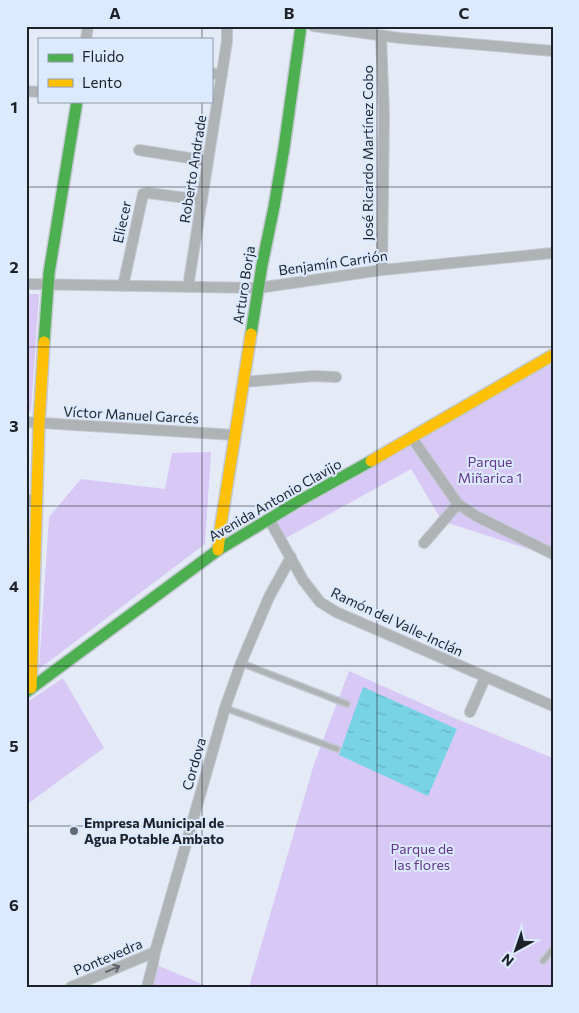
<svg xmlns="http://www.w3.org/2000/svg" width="579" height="1013" viewBox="0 0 579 1013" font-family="Commissioner,sans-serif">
  <defs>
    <pattern id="water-ripples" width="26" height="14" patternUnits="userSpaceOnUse" patternTransform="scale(1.25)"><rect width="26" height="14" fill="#78d3e5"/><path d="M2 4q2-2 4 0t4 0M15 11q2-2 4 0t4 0" fill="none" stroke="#67b5c5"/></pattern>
  </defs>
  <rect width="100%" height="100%" fill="#e4ebf7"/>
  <!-- park -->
  <path fill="#d8c8f6" d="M26,294H39L31,412H26Z
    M553,364V557L442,521L411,469L286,538L275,520L469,407Z
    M211,452L205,544L39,669L49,517L81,479L165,489L172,453Z
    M349,671L452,717L553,758V987H249L314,764Z
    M63,678L104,748L26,805V703Z
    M159,966L209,987H152Z"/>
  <!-- water -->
  <path fill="url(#water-ripples)" d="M363,687L457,729L428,796L339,755Z"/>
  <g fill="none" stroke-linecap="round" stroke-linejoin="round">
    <defs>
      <path id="lane" d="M241,663L347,704
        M225,708L337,749
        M543,961L553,949"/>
      <path id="street" d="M313,26L400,38L553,51
        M381,36L384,114L382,270
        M86,39L88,26
        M211,73L222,75
        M26,91L39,92
        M139,150L208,161
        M26,284L258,288L382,270L553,253
        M123,286L143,194L148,193L202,200
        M188,287L227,41V26
        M244,382L314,376L336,377
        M26,422L235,435
        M412,438L458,504L476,516L553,554
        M26,500H37
        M269,519L303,580L320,602L336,612L553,706
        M424,543L458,504
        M470,712L485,678
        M71,987L155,952
        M147,987L152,968L155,952L225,708L241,663L269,597L291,557"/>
      <path id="fast" d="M251,334L262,265L274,207L284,148L301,26
        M44,342L49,273L77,101
        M26,692L218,550L299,501L371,461"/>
      <path id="slow" d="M371,461L553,355
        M218,550L221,524L251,334
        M31,688L39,424L44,342"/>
    </defs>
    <!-- lane casing -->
    <use href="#lane" stroke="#c2c8d0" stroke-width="8"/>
    <!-- street casing -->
    <use href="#street" stroke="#c2c8d0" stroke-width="12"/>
    <!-- fast casing -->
    <use href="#fast" stroke="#c2c8d0" stroke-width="14"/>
    <!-- slow casing -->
    <use href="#slow" stroke="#c2c8d0" stroke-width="14"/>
    <!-- lane -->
    <use href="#lane" stroke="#afb3b6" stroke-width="5"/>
    <!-- street -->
    <use href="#street" stroke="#afb3b6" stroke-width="10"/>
    <!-- fast -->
    <use href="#fast" stroke="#4caf50" stroke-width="11"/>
    <!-- slow -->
    <use href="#slow" stroke="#ffc107" stroke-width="11"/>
  </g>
  <!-- one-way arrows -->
  <defs><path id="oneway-shaft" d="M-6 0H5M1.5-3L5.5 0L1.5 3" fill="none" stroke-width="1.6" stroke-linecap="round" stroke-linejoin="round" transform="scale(1.25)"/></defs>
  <use stroke="#5f6369" href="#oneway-shaft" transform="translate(113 969) rotate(-23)"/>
  <!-- grid -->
  <path fill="none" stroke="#1d222a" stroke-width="1" stroke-opacity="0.55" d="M202,26V39M377,26V987M202,101V987M26,187H553M26,347H553M26,506H553M26,666H553M26,826H553"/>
  <!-- markers -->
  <circle fill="#636872" stroke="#dceaff" stroke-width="2" cx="74" cy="831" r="5"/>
  <g text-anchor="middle" stroke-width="4" stroke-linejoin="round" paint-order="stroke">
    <!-- street labels -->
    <g font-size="14" fill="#1d222a" stroke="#dceaff">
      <text transform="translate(368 153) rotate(-90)" y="5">José Ricardo Martínez Cobo</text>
      <text transform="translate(193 169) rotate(-81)" y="5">Roberto Andrade</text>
      <text transform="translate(122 222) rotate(-78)" y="5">Eliecer</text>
      <text transform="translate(333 263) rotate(-8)" y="5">Benjamín Carrión</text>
      <text transform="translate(244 285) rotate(-81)" y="5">Arturo Borja</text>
      <text transform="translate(131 415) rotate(3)" y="5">Víctor Manuel Garcés</text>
      <text transform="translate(275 500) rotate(-30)" y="5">Avenida Antonio Clavijo</text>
      <text transform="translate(397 622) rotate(25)" y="5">Ramón del Valle-Inclán</text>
      <text transform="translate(194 764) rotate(-74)" y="5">Cordova</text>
      <text transform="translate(108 957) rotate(-23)" y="5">Pontevedra</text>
    </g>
    <!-- park labels -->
    <g font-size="14" fill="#65358d" stroke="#dceaff">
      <text x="490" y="467">Parque<tspan x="490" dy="16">Miñarica 1</tspan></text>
      <text x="422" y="854">Parque de<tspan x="422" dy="16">las flores</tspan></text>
    </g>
    <!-- poi labels -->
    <g font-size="14" font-weight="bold" fill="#1d222a" stroke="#dceaff" text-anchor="start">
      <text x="84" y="828">Empresa Municipal de<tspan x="84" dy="16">Agua Potable Ambato</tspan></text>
    </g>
  </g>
  <!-- border -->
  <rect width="579" height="1013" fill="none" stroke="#dceaff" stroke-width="55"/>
  <!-- legend -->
  <rect x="38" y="38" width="175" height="65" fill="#dceaff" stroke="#909aaa"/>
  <rect x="48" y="54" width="25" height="8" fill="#4caf50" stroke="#909aaa"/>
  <text x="82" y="62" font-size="15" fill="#1d222a">Fluido</text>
  <rect x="48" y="79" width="25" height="8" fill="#ffc107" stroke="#909aaa"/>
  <text x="82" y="88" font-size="15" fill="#1d222a">Lento</text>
  <!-- north arrow -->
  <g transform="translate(516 950) rotate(220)" stroke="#dceaff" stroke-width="4" paint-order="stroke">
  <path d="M0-4L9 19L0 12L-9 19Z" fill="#1d222a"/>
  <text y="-8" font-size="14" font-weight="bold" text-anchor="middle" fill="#1d222a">N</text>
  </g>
  <rect x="28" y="28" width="524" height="958" fill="none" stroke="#1d222a" stroke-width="2"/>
  <g font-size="16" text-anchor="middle" font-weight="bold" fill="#1d222a">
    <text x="115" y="19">A</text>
    <text x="289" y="19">B</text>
    <text x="464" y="19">C</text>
    <text x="14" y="113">1</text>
    <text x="14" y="273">2</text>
    <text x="14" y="432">3</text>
    <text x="14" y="592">4</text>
    <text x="14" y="752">5</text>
    <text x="14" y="911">6</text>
  </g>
</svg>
